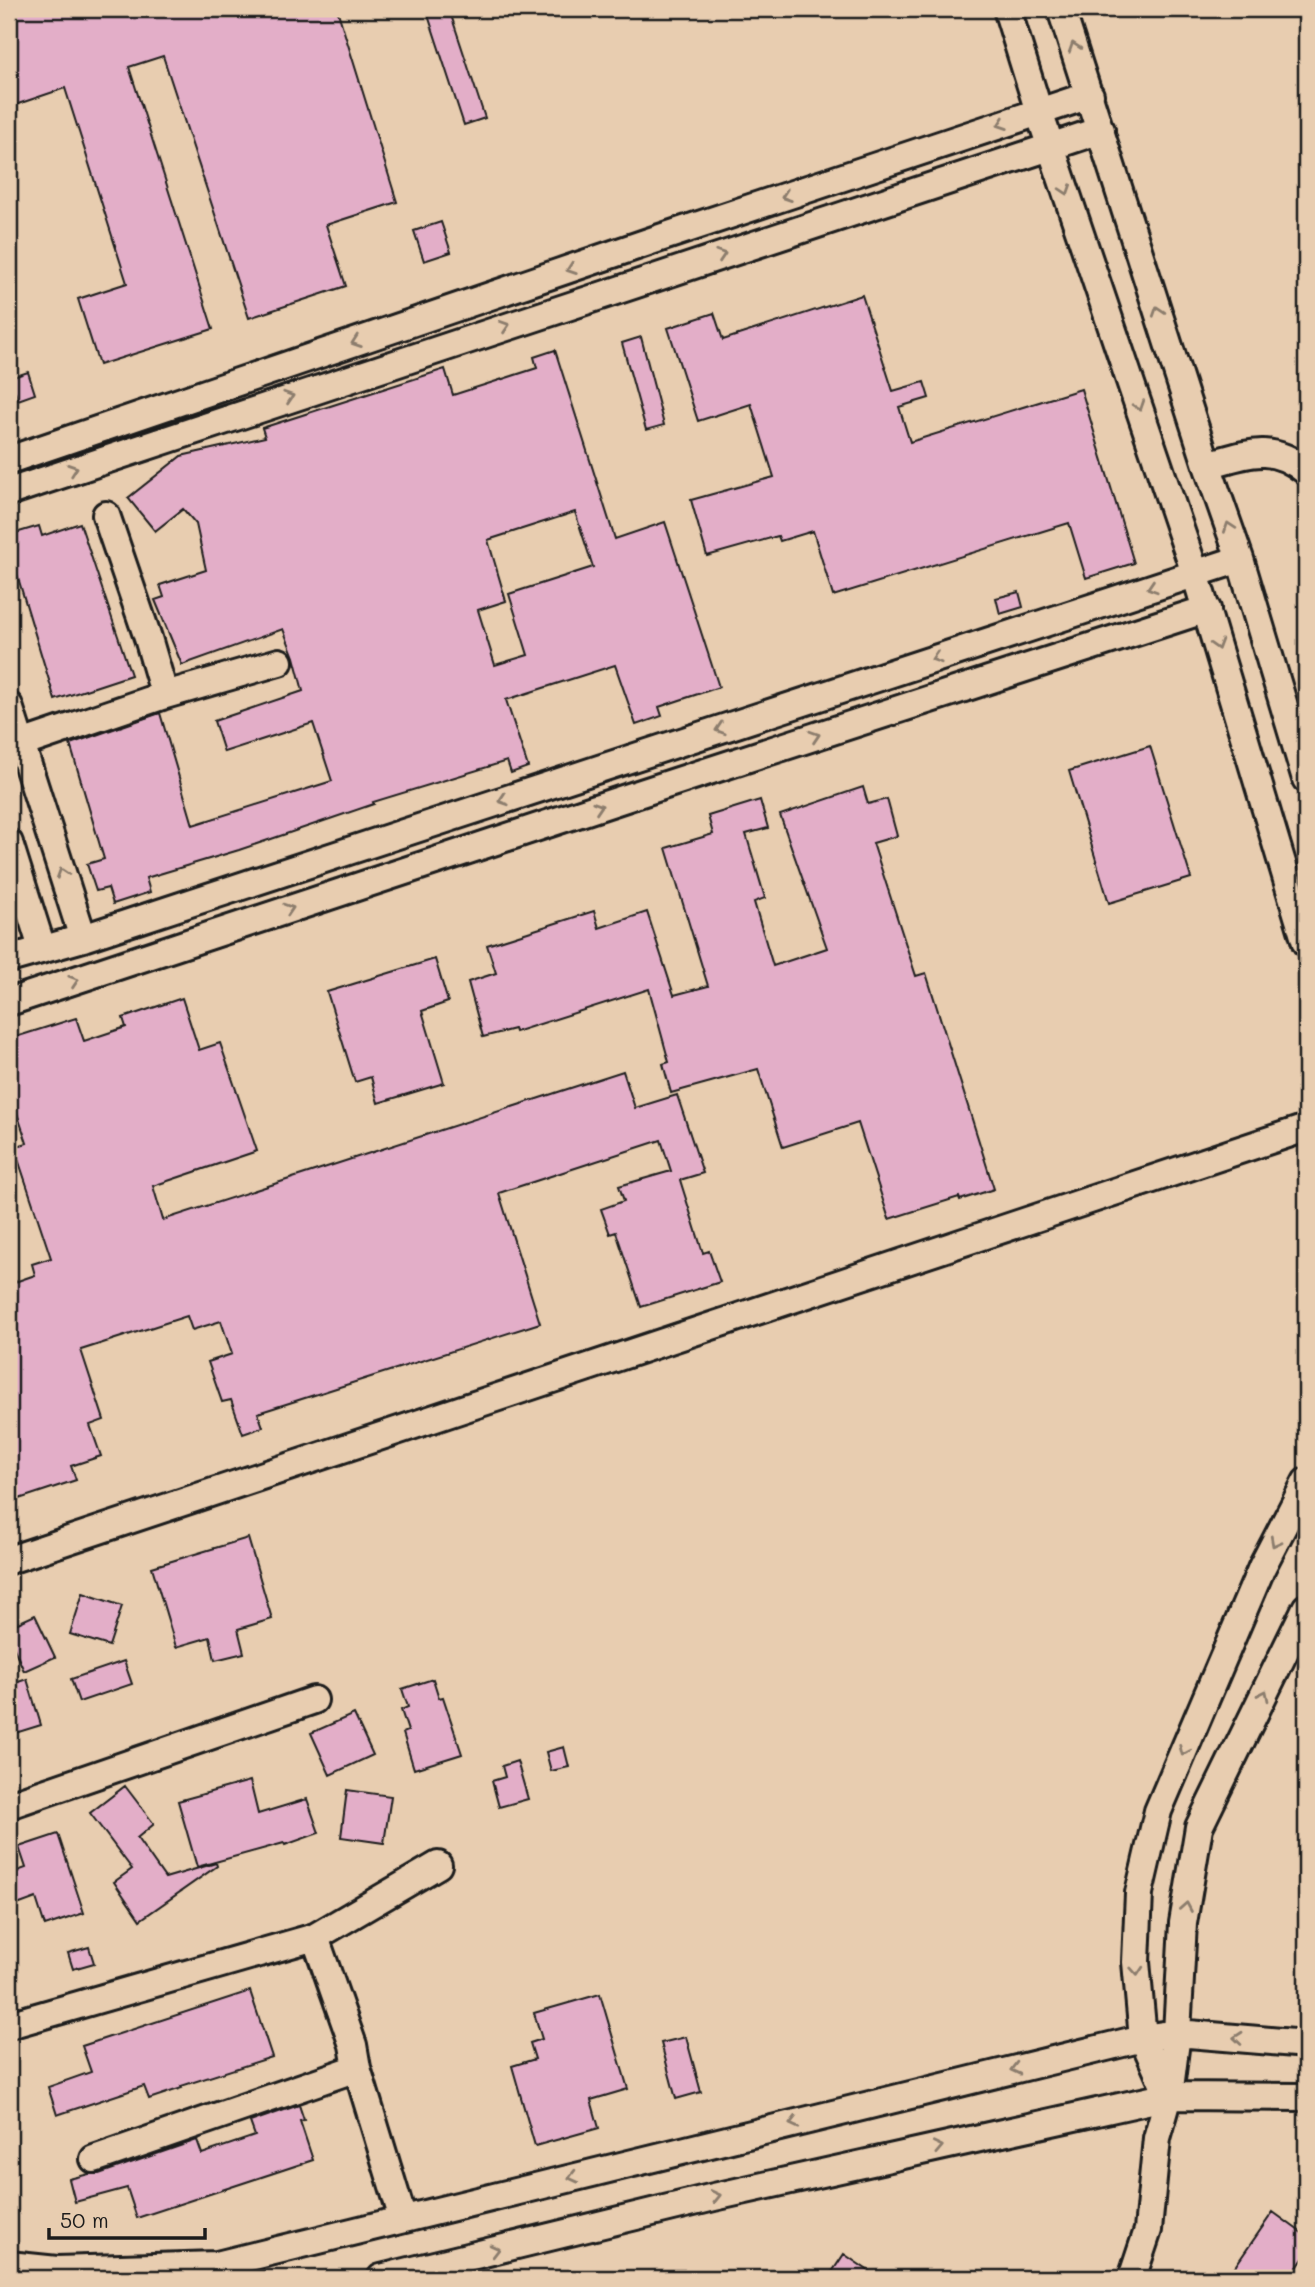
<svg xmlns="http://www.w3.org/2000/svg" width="1315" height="2287" viewBox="0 0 1315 2287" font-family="Mali,sans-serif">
  <rect width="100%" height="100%" fill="#e8cdb0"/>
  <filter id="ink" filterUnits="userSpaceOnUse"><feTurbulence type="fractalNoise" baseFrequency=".0143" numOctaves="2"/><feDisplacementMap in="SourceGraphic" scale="14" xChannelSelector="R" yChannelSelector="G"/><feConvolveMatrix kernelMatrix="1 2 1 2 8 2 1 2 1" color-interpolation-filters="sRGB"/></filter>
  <g filter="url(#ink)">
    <!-- building -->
    <path fill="#e3aec8" stroke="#1c1c1c" stroke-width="2" fill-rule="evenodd" d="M9,9H337L397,202L326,225L346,286L249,318L163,56L129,67L213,329L99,365L78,299L127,283L65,88L9,107Z
      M426,9H449L485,118L464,125Z
      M441,222L451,252L424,261L414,231Z
      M862,295L893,391L924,382L929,398L899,407L910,442L1081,389L1134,563L1086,578L1069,523L833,596L813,531L780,541L778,536L707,556L691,500L774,477L751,404L698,421L668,328L714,313L723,340Z
      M641,337L664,425L646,430L622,343Z
      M555,350L615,539L665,522L719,687L659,707L662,716L636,725L615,665L506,700L528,767L511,773L507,761L373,802L374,804L239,850L146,878L150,892L113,904L108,888L96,891L87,864L104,859L70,744L160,713L193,825L332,781L313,723L224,752L214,721L303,691L294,657L283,629L182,665L155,600L164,597L160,585L206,570L196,524L183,509L155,531L128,498L181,456L265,437L262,428L445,369L453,395L537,368L534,357ZM575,512L593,567L509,594L528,655L495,665L478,610L506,601L488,540Z
      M28,372L35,394L18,400L10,378Z
      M80,523L131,675L55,700L9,548V535L39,526L42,536Z
      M1019,592L1023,607L1000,614L996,598Z
      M1150,746L1191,878L1109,903L1069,771Z
      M863,787L868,804L887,799L897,836L873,843L916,976L926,973L994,1189L960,1200L959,1197L889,1219L858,1123L783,1147L758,1069L671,1093L663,1064L669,1062L649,989L515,1032L514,1029L483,1037L468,982L496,973L487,945L594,911L599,928L647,912L674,995L708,986L666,848L713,834L708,816L760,800L768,828L746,834L765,898L754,902L773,966L827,948L780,815Z
      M435,959L448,1002L422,1011L444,1083L378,1103L371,1077L355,1082L327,992Z
      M182,998L199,1050L220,1043L257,1151L153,1186L163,1220L623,1071L635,1108L677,1095L703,1173L680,1180L703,1253L709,1251L720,1282L641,1307L616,1232L610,1234L601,1209L624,1201L619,1186L671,1171L661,1140L499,1193L540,1323L258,1413L263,1427L243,1434L231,1400L222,1402L208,1362L232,1354L221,1321L192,1330L187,1316L81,1350L104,1420L90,1425L101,1456L71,1466L76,1480L19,1499L9,1469V1284L35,1275L32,1264L51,1258L14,1147L27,1143L9,1089V1039L76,1018L84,1041L126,1027L123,1018Z
      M248,1538L272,1619L238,1629L244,1653L215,1660L210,1637L176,1647L152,1567Z
      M83,1593L122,1606L109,1646L70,1634Z
      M35,1615L55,1657L24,1671L9,1637V1627Z
      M124,1661L132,1684L79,1702L71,1679Z
      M27,1679L41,1725L9,1735V1685Z
      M433,1679L439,1698L443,1697L462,1754L414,1769L403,1733L408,1731L401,1710L408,1707L402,1689Z
      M354,1714L373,1755L330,1775L311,1733Z
      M564,1747L569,1767L551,1771L546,1752Z
      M517,1761L528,1799L499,1807L492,1781L505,1777L502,1766Z
      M250,1781L258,1814L307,1799L319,1833L285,1845L284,1843L197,1867L178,1801Z
      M125,1786L154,1824L137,1838L165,1878L216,1863L217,1866L140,1920L114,1882L132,1869L90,1813Z
      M347,1790L391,1796L384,1843L341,1837Z
      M58,1834L84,1913L45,1926L36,1898L9,1908V1874L26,1868L19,1847Z
      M89,1947L94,1963L73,1969L68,1953Z
      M250,1991L272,2057L181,2086L182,2088L149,2099L144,2086L57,2115L48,2087L91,2072L82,2046Z
      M600,1994L628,2089L591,2100L599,2128L535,2146L512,2066L535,2059L530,2043L542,2039L534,2013Z
      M686,2037L701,2092L676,2099L661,2043Z
      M299,2105L304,2120L300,2121L313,2160L137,2218L127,2188L75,2202L69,2179L89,2174H99L197,2140L202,2154L255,2136L250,2122Z
      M1273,2212L1306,2236V2254L1290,2278H1227Z
      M844,2254L879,2278H828Z"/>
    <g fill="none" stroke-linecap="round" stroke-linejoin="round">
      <defs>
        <path id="minor" d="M1007,9L1039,112L1195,573L1306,943
          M1061,9L1207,465L1240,559L1306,779
          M9,460L657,239L1090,95
          M1207,465C1247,454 1271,442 1306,471
          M9,492L1101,130
          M162,696L279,662
          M9,706L83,938
          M21,744L162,696V686L148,638L106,515
          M9,843L42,948
          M9,959L83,938L1240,559
          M9,1002L641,793L1207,609
          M9,1560L1306,1128
          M9,1805L314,1700
          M315,1937L353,2045L357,2068L403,2219
          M9,2025L315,1937L438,1865
          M1168,2095L1143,2038L1136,1962L1139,1893L1158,1811L1262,1567L1306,1482
          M94,2159L357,2068
          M9,2265L57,2270L217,2265L1143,2038L1177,2033L1306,2044
          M381,2278L714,2197L1169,2096L1306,2097
          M1132,2278L1148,2230L1157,2138L1169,2096L1177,2033L1183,1923L1199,1827L1306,1608"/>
      </defs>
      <!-- minor casing -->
      <use href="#minor" stroke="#1c1c1c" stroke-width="32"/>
      <!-- minor -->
      <use href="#minor" stroke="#e8cdb0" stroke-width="26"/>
    </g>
    <!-- one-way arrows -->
    <defs><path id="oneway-chevron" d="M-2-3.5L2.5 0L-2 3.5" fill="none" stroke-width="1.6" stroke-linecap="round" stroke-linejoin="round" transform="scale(1.75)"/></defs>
    <g stroke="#8c7d6d">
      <use href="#oneway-chevron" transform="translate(1074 47) rotate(-108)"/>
      <use href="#oneway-chevron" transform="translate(1002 124) rotate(161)"/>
      <use href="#oneway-chevron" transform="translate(1066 190) rotate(71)"/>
      <use href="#oneway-chevron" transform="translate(786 196) rotate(161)"/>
      <use href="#oneway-chevron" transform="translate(721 255) rotate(-18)"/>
      <use href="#oneway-chevron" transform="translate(571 269) rotate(161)"/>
      <use href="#oneway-chevron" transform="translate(1158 311) rotate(-108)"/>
      <use href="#oneway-chevron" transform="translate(505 326) rotate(-18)"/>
      <use href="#oneway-chevron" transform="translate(356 342) rotate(161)"/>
      <use href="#oneway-chevron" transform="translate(289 397) rotate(-18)"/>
      <use href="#oneway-chevron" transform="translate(1139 406) rotate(71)"/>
      <use href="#oneway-chevron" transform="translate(73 469) rotate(-19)"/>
      <use href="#oneway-chevron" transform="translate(1229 527) rotate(-109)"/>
      <use href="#oneway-chevron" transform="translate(1152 587) rotate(162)"/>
      <use href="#oneway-chevron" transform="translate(1217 645) rotate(73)"/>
      <use href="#oneway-chevron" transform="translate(936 658) rotate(162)"/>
      <use href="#oneway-chevron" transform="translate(720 729) rotate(162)"/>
      <use href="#oneway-chevron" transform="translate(815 736) rotate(-18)"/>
      <use href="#oneway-chevron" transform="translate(503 800) rotate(162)"/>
      <use href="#oneway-chevron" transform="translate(598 807) rotate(-18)"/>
      <use href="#oneway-chevron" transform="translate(62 873) rotate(-108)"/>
      <use href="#oneway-chevron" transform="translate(289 909) rotate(-18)"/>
      <use href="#oneway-chevron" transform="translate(74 981) rotate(-18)"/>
      <use href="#oneway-chevron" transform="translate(1275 1542) rotate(118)"/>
      <use href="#oneway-chevron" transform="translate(1264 1695) rotate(-64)"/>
      <use href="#oneway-chevron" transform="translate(1184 1751) rotate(113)"/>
      <use href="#oneway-chevron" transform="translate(1186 1907) rotate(-80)"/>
      <use href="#oneway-chevron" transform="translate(1137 1971) rotate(86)"/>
      <use href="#oneway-chevron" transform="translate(1238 2038) rotate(-175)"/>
      <use href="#oneway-chevron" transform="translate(1015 2069) rotate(166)"/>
      <use href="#oneway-chevron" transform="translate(794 2123) rotate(166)"/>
      <use href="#oneway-chevron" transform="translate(938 2147) rotate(-12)"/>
      <use href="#oneway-chevron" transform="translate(573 2177) rotate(166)"/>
      <use href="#oneway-chevron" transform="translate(716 2196) rotate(-13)"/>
      <use href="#oneway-chevron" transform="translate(495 2250) rotate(-14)"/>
    </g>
  </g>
  <!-- margin -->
  <rect width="1315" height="2287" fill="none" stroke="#e8cdb0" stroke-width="35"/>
  <rect x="18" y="18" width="1280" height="2252" fill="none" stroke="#1c1c1c" stroke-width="2.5" filter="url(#ink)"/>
  <!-- scale -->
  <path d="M49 2228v10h156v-10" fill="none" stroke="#1c1c1c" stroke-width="3.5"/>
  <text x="60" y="2228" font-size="21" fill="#1c1c1c" stroke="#e8cdb0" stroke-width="5" paint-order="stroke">50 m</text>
</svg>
